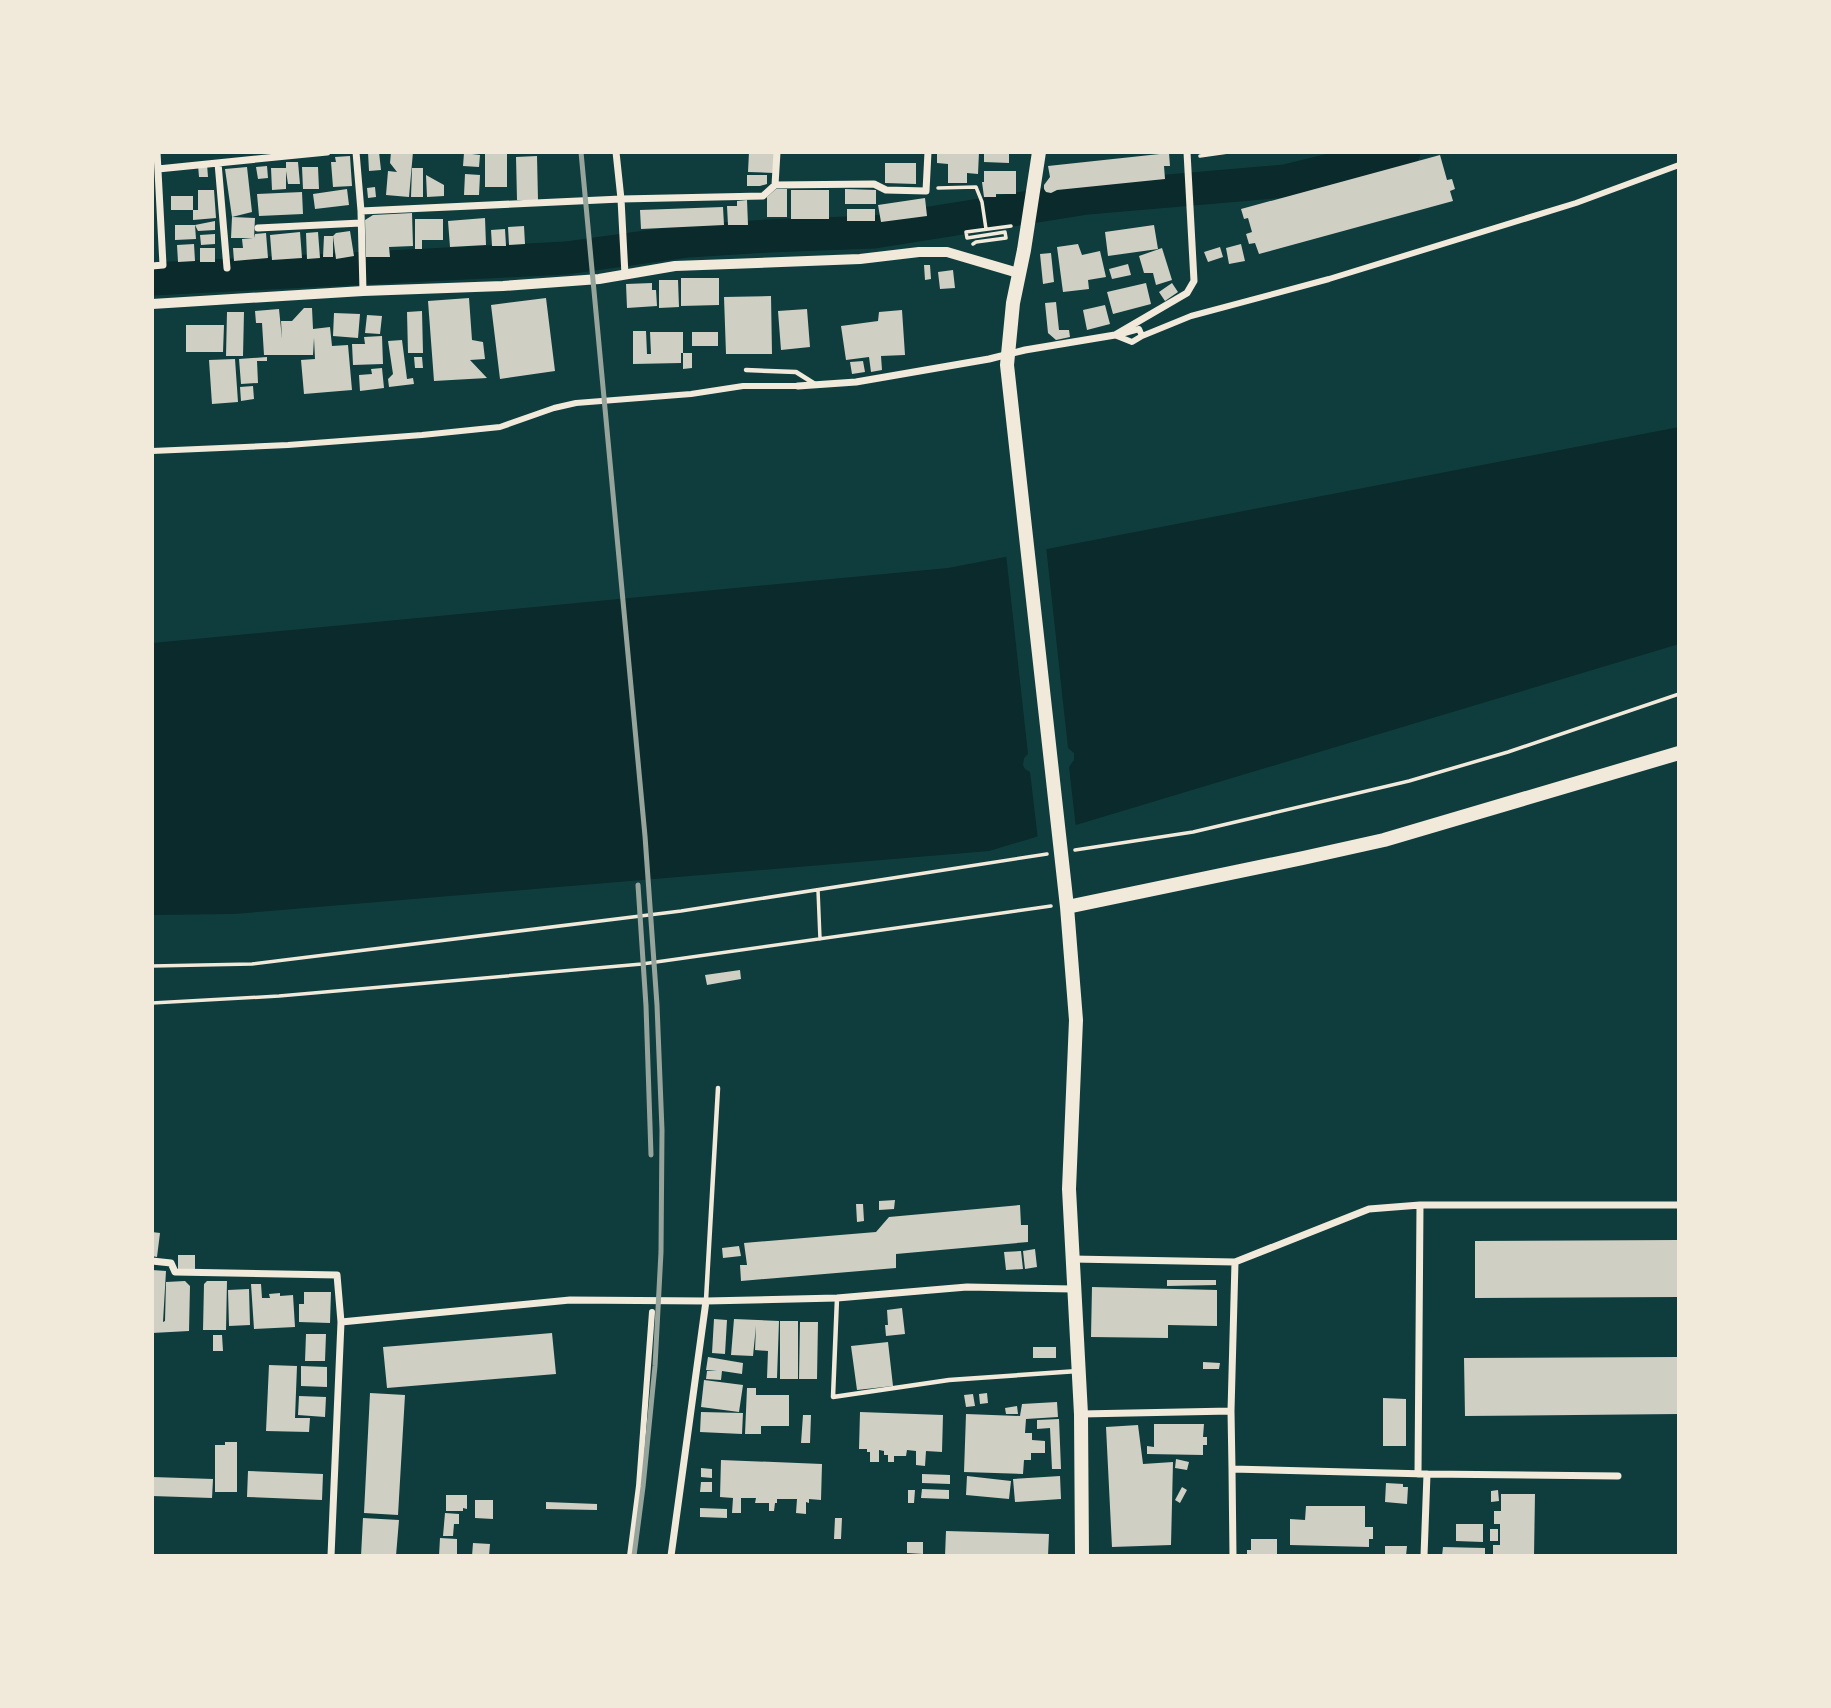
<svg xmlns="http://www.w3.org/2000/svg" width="1831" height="1708" viewBox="0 0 1831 1708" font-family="'Asap Condensed',sans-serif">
  <rect width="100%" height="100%" fill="#0f3d3e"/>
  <!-- water -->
  <path fill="#0a2a2b" d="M1679,427V644L989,851L234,914L152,915V643L948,568Z"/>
  <!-- pier -->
  <path fill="#0f3d3e" d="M1046,546L1068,748L1074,753V760L1069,767L1076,828L1038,840L1030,772L1025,769L1023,765L1024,758L1028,754L1006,554Z"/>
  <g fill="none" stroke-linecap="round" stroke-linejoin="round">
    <!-- river -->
    <path stroke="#0a2a2b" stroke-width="33" d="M152,279L566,258L688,241L768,236L874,232L1087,198L1285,181L1404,152"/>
  </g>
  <!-- building -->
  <path fill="#cfcfc3" d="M368,152H379L381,170L369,171Z
    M391,152H413L409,197L386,195L388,171L397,172L390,163Z
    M485,152H507V187H485Z
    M749,152H775L774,173L748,172Z
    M937,152H979L978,174L967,173V183H948V164L937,163Z
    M984,152H1009V163L984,162Z
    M464,153L480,155L479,167L463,166Z
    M1169,153L1170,166H1164L1165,179L1057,190L1051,193L1046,192L1044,189V185L1050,177L1048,166Z
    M1440,155L1447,180L1452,179L1455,189L1450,191L1453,201L1259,254L1255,243L1249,244L1246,234L1252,232L1248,218L1244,219L1241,209Z
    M350,156L352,186L333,187L331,162H336L335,157Z
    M537,156L538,200H517L516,157Z
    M286,162H298L300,184H288L286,171V189L272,190L271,168H286Z
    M885,163H916V184L885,183Z
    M207,164L208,177H199L198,165Z
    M267,166L268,178L258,179L256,167Z
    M247,167L252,212L232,217L225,169Z
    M302,167H318L319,189H303Z
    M412,168H423V197H411Z
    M984,171H1016V194H996V197H984L982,182H984Z
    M465,174L480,175L479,195H464Z
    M426,175L444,185V196L427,197Z
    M747,175H767V184L760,186H747Z
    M375,187L376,197L368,198L367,188Z
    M347,189L349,205L315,209L313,194Z
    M776,189H787V217H767V197Z
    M845,189L876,190V204H845Z
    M198,190H214L216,218L193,220V210H198Z
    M791,190H829V219H791Z
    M302,192L303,214L259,216L257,194Z
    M171,196H193V210H171Z
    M925,198L927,216L881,222L878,205Z
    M747,200L748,225H728L727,206H737V201Z
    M723,207L724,225L641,229L640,210Z
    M847,209H875V221H847Z
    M412,213L413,246L389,247L390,257H366L365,220L373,215Z
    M232,217L255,218L254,238L255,234L266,233L268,258L234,261L233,248H243L242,239L253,238H231Z
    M485,218L486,245L450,247L448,221Z
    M415,219H443V240H422V249H415Z
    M215,221V230L198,231L195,225Z
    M175,225H195L196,239L175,240Z
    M1154,225L1158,249L1108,256L1105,232Z
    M524,226L525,244L509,245L508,227Z
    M505,229L506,246H492L491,230Z
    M350,231L354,256L336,259L333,236V257H323L324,236H333L336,233Z
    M300,232L302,258L272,260L270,235Z
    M318,232L320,258L307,259L306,233Z
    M215,234V244L201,245L200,235Z
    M194,244L195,261L178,262L177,245Z
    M1078,244L1082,255L1100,251L1106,277L1088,280L1089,289L1063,292L1057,247Z
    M1241,244L1245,261L1229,264L1226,248Z
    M1220,247L1223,257L1208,262L1204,252Z
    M200,248H215V262H200Z
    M1162,248L1172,280L1156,285L1153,273H1144L1139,256Z
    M1051,253L1054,282L1043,284L1040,254Z
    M1128,264L1131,275L1112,279L1109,269Z
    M924,265H930L931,279L925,280Z
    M953,270L955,288L940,289L938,272Z
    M681,278H719V305L681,306Z
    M659,280H678L679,307L659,308Z
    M652,283V290H656L657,306L627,308L626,284Z
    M1146,283L1151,304L1113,314L1107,292Z
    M1172,283L1178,292L1165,301L1159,292Z
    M771,296L772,354H726L724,297Z
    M469,298L472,340L483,342L485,359L470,360L487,378L434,381L428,301Z
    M546,298L555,371L500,379L491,305Z
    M1056,302L1059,330H1069L1070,337L1056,340L1048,333L1045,303Z
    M1105,305L1110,324L1087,330L1083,310Z
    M304,308H312L313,329L330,327L332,346L348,345L352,390L304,394L301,360L315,359L314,338L313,355H264L262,323H256L255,311L279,309L282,339L281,321H292Z
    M807,309L810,347L781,350L778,311Z
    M902,310L905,355L881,356L882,370L871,372L869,357L846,360L841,326L878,321L879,312Z
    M422,311L423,353H408L407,312Z
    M227,312H244L243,356H226Z
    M334,313L360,314L358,338L333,336Z
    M367,315L382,316L380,334L365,333Z
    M186,325H224L223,352H186Z
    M633,331H646L647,354H651L650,332H683V353H681V363L633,364Z
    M692,332H718V346H692Z
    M382,336L383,364L353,365L352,344H365L364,337Z
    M402,340L407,379L413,378L414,384L389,387L388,379L393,374L388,341Z
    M683,353H692V368L683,369Z
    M267,357V361H257L258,383L241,384L239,359Z
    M414,357H422L423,368H415Z
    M235,359L238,402L212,404L209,360Z
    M863,361L865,372L852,374L850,362Z
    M382,368L384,388L360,391L359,375L372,374L371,369Z
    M253,386L254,399L241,401L240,387Z
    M740,970L741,979L707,985L705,975Z
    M895,1200L894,1209L879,1210V1201Z
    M856,1204H863L864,1221L857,1222Z
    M1020,1205L1021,1225H1028V1242L896,1254V1268L741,1281L740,1265H747L744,1243L876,1232L889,1217Z
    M152,1232L160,1233L157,1257L152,1256Z
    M1679,1240V1297L1475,1298V1241Z
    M739,1246L741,1256L723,1258L722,1248Z
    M1035,1249L1037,1267L1025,1269L1023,1251Z
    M1021,1251L1023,1269L1006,1270L1004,1252Z
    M178,1255H195V1269H178Z
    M152,1270L166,1271L163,1322L165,1321L166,1282L185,1281L190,1286L189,1331L152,1333Z
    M1167,1280H1216V1285L1167,1286Z
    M207,1281H227L226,1330H203L204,1284Z
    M251,1284H261L262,1298H270L269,1294L280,1293V1296L293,1295L295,1327L254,1329Z
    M1092,1287L1217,1290V1326L1168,1325V1338L1091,1337Z
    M249,1289L250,1325L229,1326L228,1290Z
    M304,1292H331L330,1323L299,1322V1304H304Z
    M902,1308L905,1334L886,1336L885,1325H888L887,1310Z
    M714,1319L727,1320L725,1354L712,1353Z
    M734,1319L779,1321L777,1378H767L768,1351L755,1350L756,1326L753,1356L731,1355Z
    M780,1321H798V1379H780Z
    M800,1322H818L817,1379H799Z
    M552,1333L556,1374L387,1388L383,1347Z
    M306,1334H326L325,1361H305Z
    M213,1335H222L223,1351H213Z
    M888,1342L893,1386L857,1390L851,1346Z
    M1033,1347H1056V1358H1033Z
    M708,1357L743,1363L742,1374L722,1371L721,1380L706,1379L707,1371H717L706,1370Z
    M1679,1357V1414L1465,1416L1464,1358Z
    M1203,1362L1220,1363L1219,1369H1203Z
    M269,1365L297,1366L295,1418H310L309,1432L266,1431Z
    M301,1366L327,1367V1387L301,1386Z
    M704,1380L743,1385L739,1412L701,1407Z
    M747,1388H756V1395H789V1426H761V1434H745Z
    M370,1393L405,1395L398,1515L364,1513Z
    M987,1393L988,1403L980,1404L979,1394Z
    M973,1394L975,1406L966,1407L964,1395Z
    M299,1396L326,1397L325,1417L298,1415Z
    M1383,1398L1406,1399V1446H1383Z
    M1057,1402L1058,1417L1026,1419L1025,1433H1032V1440L1045,1441V1453H1031V1460H1024L1023,1474L964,1472L966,1414L1020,1416L1022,1404Z
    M1017,1406L1018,1414H1006L1005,1408Z
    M701,1412L743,1413L742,1434L700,1432Z
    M860,1412L943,1415L942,1452L926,1451L925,1466L916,1465V1451L907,1450L906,1456H894V1462H888V1455H884V1451L879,1450V1462H870V1452H867V1449H859Z
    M803,1415H811L810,1443H801Z
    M1059,1419L1061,1469H1052L1050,1428L1037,1429V1420Z
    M1154,1424H1204L1203,1437H1207V1445H1203V1455L1147,1454V1446L1154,1447Z
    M1138,1425L1143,1464L1173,1462L1171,1545L1112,1547L1106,1427Z
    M225,1442H237V1492H215V1445H225Z
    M1176,1459L1189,1462L1187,1470L1175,1468Z
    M721,1460L822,1464L821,1500L809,1499V1503L806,1502V1514L796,1513L797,1499H777V1503H775L774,1511H769V1503H755L756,1498H741V1513H732L733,1498L720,1497Z
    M701,1468L712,1469V1478L701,1477Z
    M248,1471L323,1474L322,1500L247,1497Z
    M922,1474L950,1475V1484L922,1483Z
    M967,1476L1011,1481L1009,1499L966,1495Z
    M1060,1476L1061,1499L1015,1502L1013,1479Z
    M152,1477L213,1479L212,1498L152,1496Z
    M701,1482H712V1492H700Z
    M1386,1483L1403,1484V1487H1408L1407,1504L1385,1502Z
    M1182,1487L1187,1490L1180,1503L1175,1500Z
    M922,1489L949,1490V1499L921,1498Z
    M908,1490H915L914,1503H908Z
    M1498,1490L1499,1501L1491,1502V1491Z
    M1501,1494H1535L1534,1556H1493V1545H1500V1524H1494V1511H1501Z
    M446,1495H467V1509L463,1508V1511H446Z
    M475,1500H493V1519L475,1518Z
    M546,1502L597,1504V1510L546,1509Z
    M1306,1506H1365V1527H1373V1539H1369V1547L1290,1545V1519L1305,1520Z
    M700,1508L727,1509V1518L700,1517Z
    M445,1513L459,1514V1524H454L453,1536H443Z
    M363,1518L399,1520L396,1556H361Z
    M835,1518H842L841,1539H834Z
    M1456,1524H1483V1542L1456,1541Z
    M1490,1529H1498V1541H1490Z
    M946,1531L1049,1534L1048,1556H945Z
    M440,1538L457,1539V1556H439Z
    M1251,1539H1277V1556H1247V1550H1251Z
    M907,1542H923V1554L907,1553Z
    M473,1543L490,1544L489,1556H472Z
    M1385,1546H1407L1406,1556H1385Z
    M1443,1547L1485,1548V1556H1442Z"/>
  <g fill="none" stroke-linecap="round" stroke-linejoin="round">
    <!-- path -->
    <path stroke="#f1e9da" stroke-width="3.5" d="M1200,156L1228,152
      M938,188L976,187L982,202L986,229
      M973,244L976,242L1006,238L1005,232L967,238L966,232L1011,226
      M1075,850L1193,832L1409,781L1508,752L1679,694
      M818,890L820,939
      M152,966L252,964L681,911L1047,854
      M152,1003L279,996L642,964L1051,906"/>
    <!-- service -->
    <path stroke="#f1e9da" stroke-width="4.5" d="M746,370L796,372L815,384
      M837,1298L833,1397L949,1380L1078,1371
      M706,1300L718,1088"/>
    <!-- pedestrian -->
    <path stroke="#f1e9da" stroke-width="6" d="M1121,334L1139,329L1142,336L1191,316L1329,279L1576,203L1679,165
      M1117,336L1132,342L1142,336
      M152,451L288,445L422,435L500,427L554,408L576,403L691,394L743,386H798
      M630,1556L639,1486L652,1312"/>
    <!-- minor -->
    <path stroke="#f1e9da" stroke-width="7" d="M356,152L361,211L363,291
      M616,152L621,199L625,275
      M218,163L227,268
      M158,169L327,152
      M775,185L777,152
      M361,211L621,199L763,196L775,185L874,184L886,190L926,191L928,152
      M258,228L361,223
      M152,266L163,265L157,152
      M798,386L856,382L989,359L1025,350L1115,335L1187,293L1194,281L1187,152
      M1072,1259L1235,1262
      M152,1261L171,1263L175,1272L337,1275L341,1322
      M1081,1414L1231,1411
      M1232,1469L1233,1556
      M1418,1474L1420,1205
      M1427,1474L1618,1476
      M331,1556L341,1322L570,1300L706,1301L837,1298L967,1287L1073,1289
      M671,1556L706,1301
      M1424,1556L1427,1474L1232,1469L1231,1411L1235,1262L1369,1209L1420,1205H1679"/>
    <!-- tertiary -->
    <path stroke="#f1e9da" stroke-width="10" d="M152,304L363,291L503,286L599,279L675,266L860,259L919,252H947L1018,273"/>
    <!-- primary -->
    <path stroke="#f1e9da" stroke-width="14" d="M1039,152L1024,250L1013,303L1007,365L1067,907L1076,1020L1069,1189L1081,1414L1082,1556
      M1067,907L1303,858L1384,840L1679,753"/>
    <!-- rail -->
    <path stroke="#97a49c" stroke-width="5" d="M581,152L645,836L657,1005L662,1130L661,1252L655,1366L643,1487L634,1556
      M638,885L646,1006L651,1155"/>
  </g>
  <!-- border -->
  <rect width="1831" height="1708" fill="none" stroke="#f1e9da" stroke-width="308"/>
</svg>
